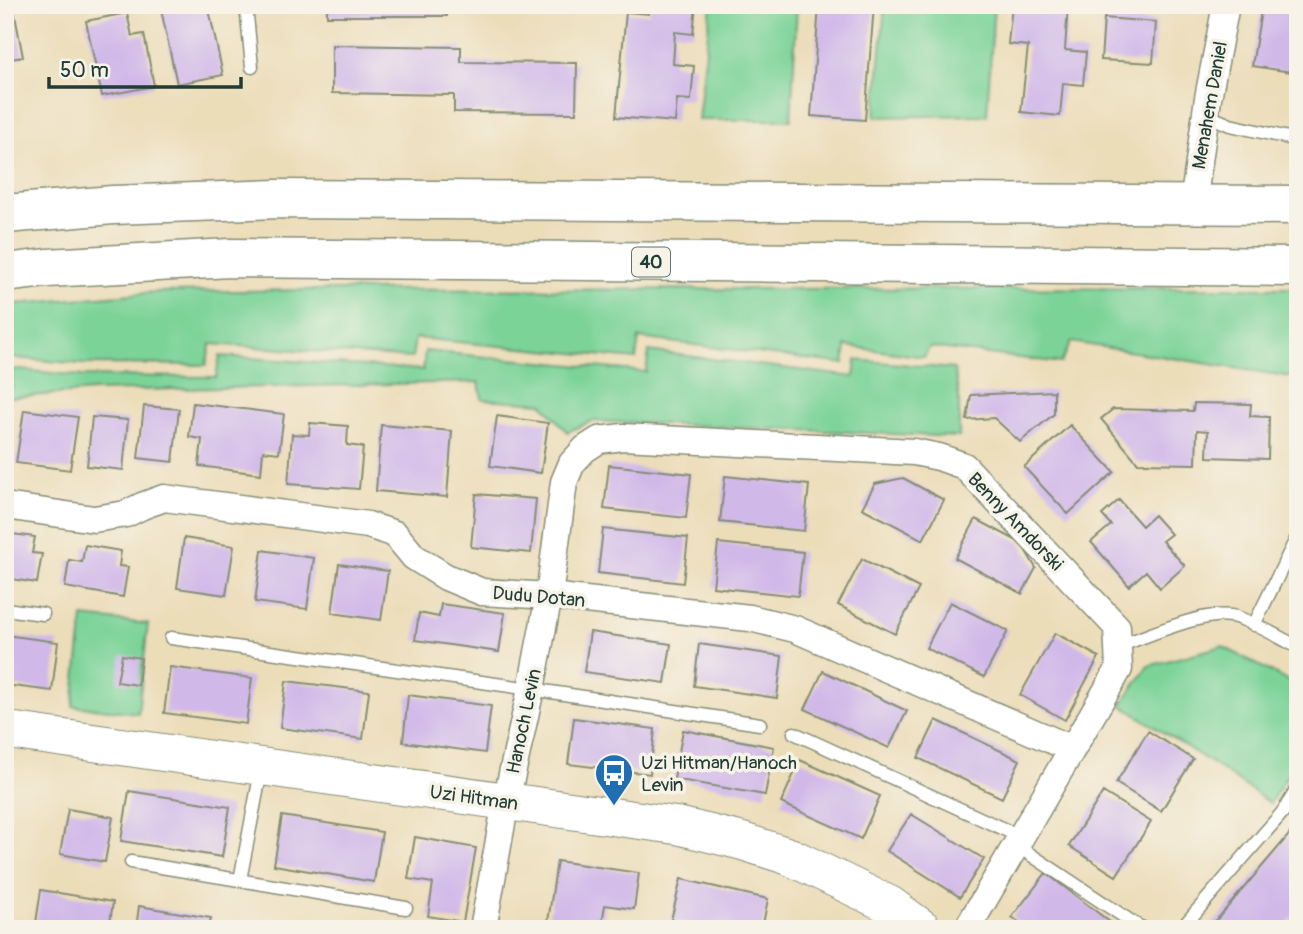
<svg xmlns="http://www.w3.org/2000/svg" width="1303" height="934" viewBox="0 0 1303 934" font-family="Pangolin,sans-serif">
  <rect width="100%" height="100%" fill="#f7f3e8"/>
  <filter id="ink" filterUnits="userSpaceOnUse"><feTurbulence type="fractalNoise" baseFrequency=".0143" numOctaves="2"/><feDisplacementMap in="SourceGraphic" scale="14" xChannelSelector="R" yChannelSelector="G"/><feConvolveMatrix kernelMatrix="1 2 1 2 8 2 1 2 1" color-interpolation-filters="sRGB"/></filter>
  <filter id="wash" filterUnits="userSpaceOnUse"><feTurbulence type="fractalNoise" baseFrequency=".00686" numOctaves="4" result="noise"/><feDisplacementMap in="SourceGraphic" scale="28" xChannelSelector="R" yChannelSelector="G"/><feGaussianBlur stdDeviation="1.57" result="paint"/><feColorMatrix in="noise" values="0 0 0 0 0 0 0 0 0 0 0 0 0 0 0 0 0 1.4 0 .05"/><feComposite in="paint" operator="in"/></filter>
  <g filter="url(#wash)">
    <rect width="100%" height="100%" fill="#ecddb9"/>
    <!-- green -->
    <path fill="#7bd398" stroke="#4d8866" stroke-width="2" d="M711,5H797L791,120H698Z
      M885,5H994L987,115L875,117Z
      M1298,288V378L1071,342L1061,363L930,347L924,357L846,346L844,364L639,338L636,359L415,338L412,358L211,344L206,365L82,364L5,357V305L156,292L305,290Z
      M425,351L646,372L649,351L854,377L856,360L954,369L959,396V437L592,421L567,432L542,403L482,399L479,382L94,391L5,398V388H12V369L82,376L216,377L220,356L423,370Z
      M83,617L148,624L138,713L73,706Z
      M1222,646L1298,686V759L1270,803L1219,768L1121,705L1148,666Z"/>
    <g id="blocks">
      <!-- building -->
      <path fill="#d0b8e9" d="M5,5H13L23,57L5,60Z
        M160,5H208L223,75L177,84Z
        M327,5H447V16H327Z
        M650,5H696L693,34L675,32L673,64L694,66L691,100L677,99L675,122L616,117L626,12L649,14Z
        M819,5H874L865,120L811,116Z
        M1012,5H1068L1065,50L1086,52L1083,85L1063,83L1060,116L1021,112L1028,46L1008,44Z
        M1262,5H1298V73L1252,66Z
        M127,13L132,36L144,34L154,86L102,96L86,21Z
        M1104,18L1156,22L1153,63L1101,60Z
        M332,45L461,47V62L577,63L576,113L454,112V95L332,93Z
        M1054,391V414L1020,442L994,418L967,420L971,395Z
        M193,403L284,414L279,453L263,451L261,474L199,466L202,439L189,437Z
        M1194,403L1251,404L1250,416L1269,417L1268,459L1207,457L1208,431L1197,430L1196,464L1138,463L1101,419L1113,409L1193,411Z
        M144,406L179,409L173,462L138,458Z
        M24,410L78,417L70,470L16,463Z
        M497,416L548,423L541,473L490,466Z
        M92,417L128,420L123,470L87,466Z
        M310,423L348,426L347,445L363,447L359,489L288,484L292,434L309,435Z
        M381,425L452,431L447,497L376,491Z
        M1070,425L1114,472L1068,514L1024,467Z
        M609,465L691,474L686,518L604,509Z
        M725,476L809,485L804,531L720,522Z
        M903,478L944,500L923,540L862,508L875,484Z
        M476,494L536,499L531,553L471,547Z
        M1119,500L1142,526L1154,515L1171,534L1162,541L1185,566L1160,588L1146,571L1129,586L1091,542L1111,525L1102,515Z
        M976,519L1021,543L1036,568L1022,594L955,558Z
        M603,529L688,538L683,583L598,573Z
        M5,533L35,537L32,553L42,554L37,583L5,578Z
        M184,538L234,546L226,595L177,588Z
        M718,543L803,552L798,596L713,587Z
        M85,545L121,551L119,566L128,567L123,597L65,587L69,560L82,562Z
        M262,550L314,558L307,609L255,602Z
        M862,559L919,588L895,634L838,605Z
        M339,564L388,571L381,620L332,613Z
        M950,602L1008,631L984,677L926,648Z
        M441,604L505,613L499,652L415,640L419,613L439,617Z
        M590,632L671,644L665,683L584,672Z
        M1055,633L1099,657L1065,720L1020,695Z
        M5,635L58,642L52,691L5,685Z
        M699,644L782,656L777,698L694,686Z
        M122,655L141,658L138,685L117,682Z
        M170,667L252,678L246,724L164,713Z
        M823,671L907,711L889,748L805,709Z
        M286,681L369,691L363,739L280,728Z
        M408,695L491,706L485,753L403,742Z
        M574,718L655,729L650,774L568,764Z
        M936,720L1020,760L1002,798L918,758Z
        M683,730L774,747L765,795L674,779Z
        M1148,731L1193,759L1161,811L1116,783Z
        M800,760L880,796L861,839L781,803Z
        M129,791L230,807L222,857L121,841Z
        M1103,792L1151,822L1116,876L1069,846Z
        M68,809L113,817L105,862L60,854Z
        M911,814L984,859L960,897L887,851Z
        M282,816L382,832L374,882L274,865Z
        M1298,821V910L1282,929H1207L1220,916L1288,836Z
        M415,837L476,848L463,922L428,916L433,883L408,879Z
        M557,861L639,873L634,909L605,905L601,929H547Z
        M1046,873L1119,929H1028L1012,917Z
        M681,879L768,899L762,929H711L671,920Z
        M41,890L113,902L109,929H35Z
        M139,906L211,918L209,929H136Z"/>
    </g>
  </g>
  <g filter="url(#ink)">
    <use href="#blocks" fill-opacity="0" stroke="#868d76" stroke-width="2"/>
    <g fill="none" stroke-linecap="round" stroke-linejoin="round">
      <defs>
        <path id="lane" d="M246,5L252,67
          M1209,110V116L1230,125L1298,140
          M5,609L43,614
          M1254,625L1298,535
          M171,638L531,689L760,724
          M1119,646C1148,636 1210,607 1239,618C1257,624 1280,638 1298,647
          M794,733L1021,837
          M1016,845L1138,926L1145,929
          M131,862L406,908
          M240,880L261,771
          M1181,929L1282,813L1298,788"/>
        <path id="street" d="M1193,204L1208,98L1226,5
          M5,506L94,519L126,514L142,506L164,498L368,525L395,534L414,557L446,577L482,592L549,596L750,618L795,629L1072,749
          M483,929L506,801L531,689L549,596L564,482L572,463L585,449L599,440L623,437L914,452L939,457L964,466L1117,627L1119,669L967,929"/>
        <path id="secondary" d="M5,730L679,826L741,841L791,857L890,905L923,929"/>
        <path id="highway" d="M5,214L113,205L277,199L1298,205
          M5,273L47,268L230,258L1298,267"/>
      </defs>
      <!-- lane casing -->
      <use href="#lane" stroke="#868d76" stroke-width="15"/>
      <!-- street casing -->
      <use href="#street" stroke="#868d76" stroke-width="29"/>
      <!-- secondary casing -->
      <use href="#secondary" stroke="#868d76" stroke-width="39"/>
      <!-- highway casing -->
      <use href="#highway" stroke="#868d76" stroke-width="41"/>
      <!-- lane -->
      <use href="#lane" stroke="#fff" stroke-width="12"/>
      <!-- street -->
      <use href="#street" stroke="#fff" stroke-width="26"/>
      <!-- secondary -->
      <use href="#secondary" stroke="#fff" stroke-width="37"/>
      <!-- highway -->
      <use href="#highway" stroke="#fff" stroke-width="38"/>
    </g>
  </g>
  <!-- icons -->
  <defs>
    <symbol id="bus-pin" viewBox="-11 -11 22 30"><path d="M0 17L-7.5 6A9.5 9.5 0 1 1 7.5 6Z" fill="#1f6fb2" stroke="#f7f3e8"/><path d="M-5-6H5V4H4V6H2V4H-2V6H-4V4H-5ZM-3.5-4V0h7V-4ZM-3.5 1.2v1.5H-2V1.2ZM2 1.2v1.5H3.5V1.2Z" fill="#fff"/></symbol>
  </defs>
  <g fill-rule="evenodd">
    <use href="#bus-pin" x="592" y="751" width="44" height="60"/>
  </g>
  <g text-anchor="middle" stroke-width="7" stroke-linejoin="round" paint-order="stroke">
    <!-- shield labels -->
    <rect fill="#f7f3e8" stroke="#60746a" stroke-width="2" x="632" y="247.5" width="38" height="29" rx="5"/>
    <g font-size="18" font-weight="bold" fill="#1f3d34">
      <text x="651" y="268">40</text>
    </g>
    <!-- street labels -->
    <g font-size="19" fill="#1f3d34" stroke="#f7f3e8">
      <text transform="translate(1209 105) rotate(-80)" y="7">Menahem Daniel</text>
      <text transform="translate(1016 521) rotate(46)" y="7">Benny Amdorski</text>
      <text transform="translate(539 596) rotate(5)" y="7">Dudu Dotan</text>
      <text transform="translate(523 721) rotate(-78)" y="7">Hanoch Levin</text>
      <text transform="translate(474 797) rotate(8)" y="7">Uzi Hitman</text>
    </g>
    <!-- poi labels -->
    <g font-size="19" fill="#1f3d34" stroke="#f7f3e8" text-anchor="start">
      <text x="641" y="769">Uzi Hitman/Hanoch<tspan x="641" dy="22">Levin</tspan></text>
    </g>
  </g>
  <!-- margin -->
  <rect width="1303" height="934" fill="none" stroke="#f7f3e8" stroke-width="28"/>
  <!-- scale -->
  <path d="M49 77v10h192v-10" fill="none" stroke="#1f3d34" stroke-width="3.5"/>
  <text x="60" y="77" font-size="21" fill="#1f3d34" stroke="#f7f3e8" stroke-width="5" paint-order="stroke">50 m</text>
</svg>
